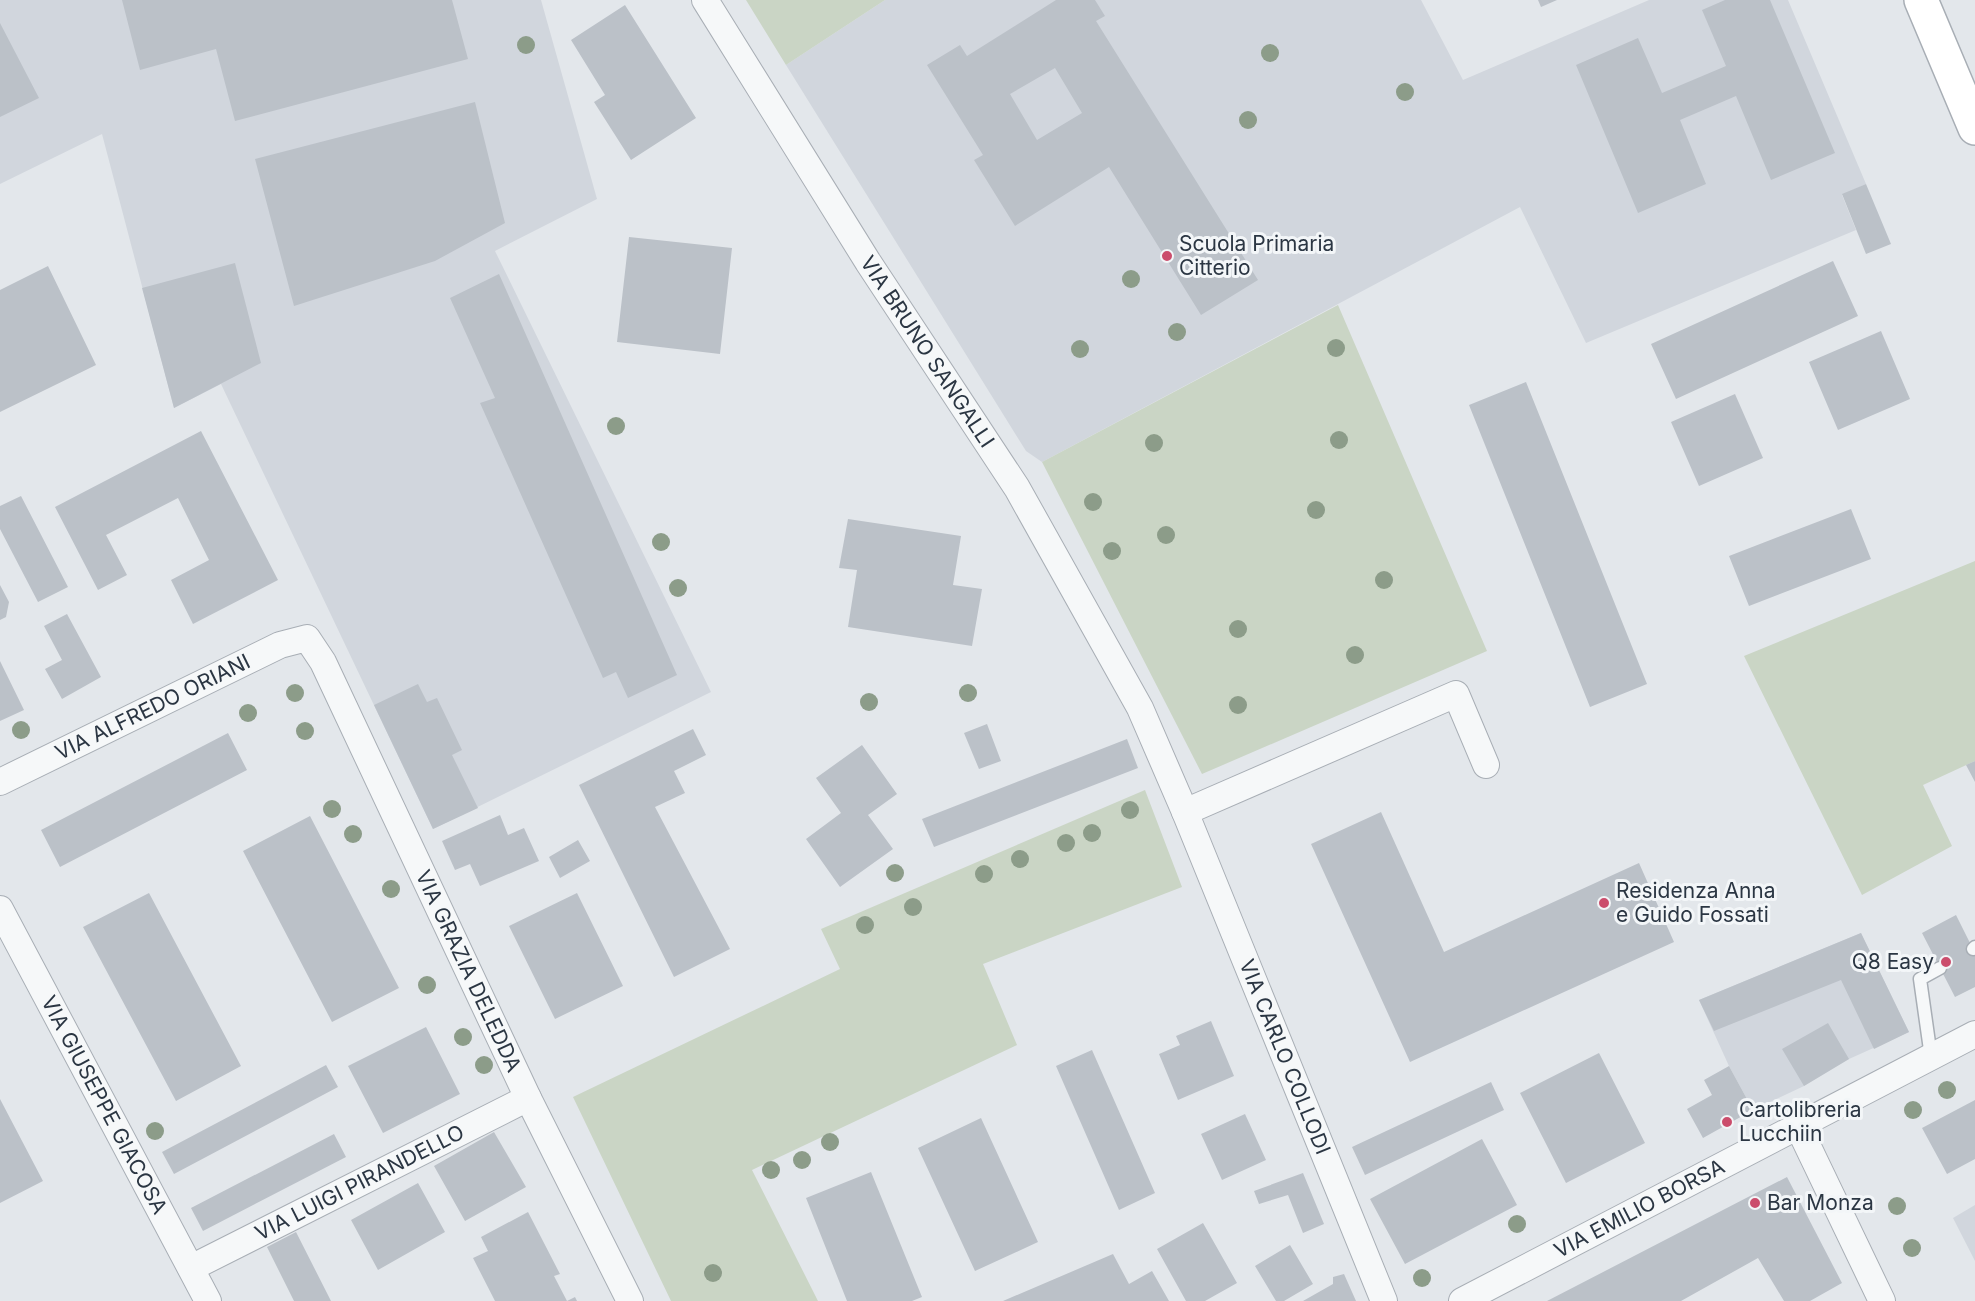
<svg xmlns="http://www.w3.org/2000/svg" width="1975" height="1301" viewBox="0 0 1975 1301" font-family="Inter,sans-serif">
  <rect width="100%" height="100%" fill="#e3e7eb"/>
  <!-- built -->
  <path fill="#d1d6dd" d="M0,0H541L597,199L495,251L711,692L433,829L221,384L174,408L102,134L0,184Z
    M885,0H1421L1463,80L1649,0H1788L1866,184L1842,195L1856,230L1586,343L1520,207L1042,462L1026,451L786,65Z
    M1861,933L1909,1032L1849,1059L1804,1086L1753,1110L1729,1066L1699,1000Z
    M1975,1205V1261L1953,1218Z"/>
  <!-- green -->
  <path fill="#cad5c5" d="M746,0H885L786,65Z
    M1338,305L1487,651L1202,774L1042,462Z
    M1975,561V761L1923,785L1952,846L1862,895L1744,656Z
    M1145,790L1182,887L983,964L1017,1045L752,1170L818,1301H671L573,1097L840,969L821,929Z"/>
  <!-- building -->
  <path fill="#bbc1c8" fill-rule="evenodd" d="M122,0H452L468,59L235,121L216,49L140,70Z
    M1056,0H1095L1105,16L1096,21L1258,280L1201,315L1109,167L1015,226L974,160L983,155L927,65L960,45L967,56ZM1055,68L1082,113L1037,140L1010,94Z
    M1538,0H1557L1541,7Z
    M1725,0H1770L1835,153L1771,180L1736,96L1680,120L1706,184L1638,213L1576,65L1638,38L1662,93L1726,66L1702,10Z
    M625,5L696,118L631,160L594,102L605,95L571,40Z
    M0,23L39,98L0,117Z
    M475,102L505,223L435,261L294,306L255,159Z
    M1866,184L1891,244L1866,254L1842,194Z
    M629,237L732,248L720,354L617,342Z
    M1833,261L1858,316L1676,399L1651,344Z
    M235,263L261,363L174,408L142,288Z
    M48,266L96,365L0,412V290Z
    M499,274L677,675L628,698L616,672L603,678L480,403L495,398L450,298Z
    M1881,331L1910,399L1838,430L1809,362Z
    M1526,382L1647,684L1590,707L1469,405Z
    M1735,394L1763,458L1699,486L1671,422Z
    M201,431L278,580L193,624L171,580L209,560L178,498L106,535L127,575L98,590L55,507Z
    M21,496L68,587L38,602L0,529V506Z
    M1851,509L1871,559L1749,606L1729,556Z
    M848,519L961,536L953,585L982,589L972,646L848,627L857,570L839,568Z
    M0,585L9,602L6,617L0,620Z
    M67,614L101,677L62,699L45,669L62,660L44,626Z
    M0,661L24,710L0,721Z
    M418,684L427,702L437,698L462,750L452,755L478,808L433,829L374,705Z
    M987,724L1001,761L979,769L964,733Z
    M693,729L706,755L674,771L685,793L655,807L730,949L674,977L579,785Z
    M228,733L247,770L60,867L41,830Z
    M1127,739L1138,768L934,847L922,819Z
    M862,745L897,794L868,815L893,849L840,887L806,839L841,813L816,778Z
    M1975,761V782L1966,765Z
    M1381,812L1444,952L1639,863L1674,942L1410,1062L1311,844Z
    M500,815L508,835L524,828L539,861L480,886L470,864L455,870L442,841Z
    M310,816L399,988L332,1022L243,851Z
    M578,840L590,861L560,878L549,857Z
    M149,893L241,1066L176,1101L83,927Z
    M577,893L623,986L555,1019L509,926Z
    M1956,915L1975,953V987L1955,997L1922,933Z
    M1861,933L1909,1032L1874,1049L1841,980L1714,1031L1699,1000Z
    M1211,1021L1234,1076L1178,1100L1159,1054L1180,1045L1176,1036Z
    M1828,1023L1849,1059L1804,1086L1782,1049Z
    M426,1027L460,1094L383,1133L348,1066Z
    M1092,1050L1155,1193L1119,1210L1056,1066Z
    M1599,1053L1645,1143L1566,1183L1520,1093Z
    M326,1065L338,1087L174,1174L162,1152Z
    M1729,1066L1753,1110L1703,1138L1687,1109L1712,1095L1704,1080Z
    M1491,1082L1504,1110L1365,1175L1352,1147Z
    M0,1099L43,1181L0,1203Z
    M1975,1100V1159L1947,1174L1922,1128Z
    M1245,1114L1266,1160L1222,1180L1201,1134Z
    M981,1118L1038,1242L975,1271L918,1148Z
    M494,1132L526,1187L465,1221L434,1166Z
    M334,1134L346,1157L203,1231L191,1208Z
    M1482,1139L1517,1205L1405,1264L1370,1199Z
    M871,1172L922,1297L912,1301H847L806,1198Z
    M1303,1173L1324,1224L1303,1233L1288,1195L1259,1204L1254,1191Z
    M1787,1177L1842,1283L1810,1301H1784L1758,1258L1681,1301H1547Z
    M418,1183L445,1232L378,1270L351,1220Z
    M528,1212L560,1274L554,1276L567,1301L575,1297L577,1301H495L473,1258L488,1251L481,1237Z
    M1203,1223L1237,1283L1205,1301H1186L1157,1249Z
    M296,1232L331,1301H294L267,1247Z
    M1290,1245L1313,1284L1284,1301H1276L1255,1266Z
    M1113,1254L1129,1284L1152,1271L1169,1301H1003Z
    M1344,1274L1356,1301H1303L1333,1284V1277Z"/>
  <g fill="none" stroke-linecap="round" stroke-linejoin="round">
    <defs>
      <path id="lane" d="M1973,949L1975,947
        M1931,1057L1920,979L1940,968"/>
      <g id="street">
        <path id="s1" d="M705,0L868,262L1017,488L1140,708L1185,812L1384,1301"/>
        <path id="s2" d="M0,782L280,645L307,638L323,662L528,1098L630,1301"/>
        <path d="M1185,812L1456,694L1486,765"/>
        <path id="s3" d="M0,909L208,1301"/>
        <path d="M1798,1126L1882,1301"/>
        <path id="s4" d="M191,1268L528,1098"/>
        <path id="s5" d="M1462,1301L1975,1034"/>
      </g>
      <path id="secondary" d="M1921,0L1975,128"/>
    </defs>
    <!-- lane casing -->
    <use href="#lane" stroke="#a8aeb5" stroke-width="15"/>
    <!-- street casing -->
    <use href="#street" stroke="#a8aeb5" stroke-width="28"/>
    <!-- secondary casing -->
    <use href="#secondary" stroke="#a8aeb5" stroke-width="36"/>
    <!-- lane -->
    <use href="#lane" stroke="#f6f8f9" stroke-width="12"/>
    <!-- street -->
    <use href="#street" stroke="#f6f8f9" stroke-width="26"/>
    <!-- secondary -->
    <use href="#secondary" stroke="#fff" stroke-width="33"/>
  </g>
  <!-- trees -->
  <g fill="#8c9c89">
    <circle cx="526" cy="45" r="9"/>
    <circle cx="1270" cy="53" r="9"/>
    <circle cx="1405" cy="92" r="9"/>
    <circle cx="1248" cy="120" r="9"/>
    <circle cx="1131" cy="279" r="9"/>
    <circle cx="1177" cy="332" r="9"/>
    <circle cx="1336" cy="348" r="9"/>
    <circle cx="1080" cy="349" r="9"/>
    <circle cx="616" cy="426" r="9"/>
    <circle cx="1339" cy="440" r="9"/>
    <circle cx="1154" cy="443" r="9"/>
    <circle cx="1093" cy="502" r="9"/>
    <circle cx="1316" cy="510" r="9"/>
    <circle cx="1166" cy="535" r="9"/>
    <circle cx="661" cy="542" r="9"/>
    <circle cx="1112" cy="551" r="9"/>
    <circle cx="1384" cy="580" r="9"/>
    <circle cx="678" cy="588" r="9"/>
    <circle cx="1238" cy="629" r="9"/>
    <circle cx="1355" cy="655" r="9"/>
    <circle cx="295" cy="693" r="9"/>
    <circle cx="968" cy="693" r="9"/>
    <circle cx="869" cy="702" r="9"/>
    <circle cx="1238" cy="705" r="9"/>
    <circle cx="248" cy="713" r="9"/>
    <circle cx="21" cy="730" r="9"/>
    <circle cx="305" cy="731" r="9"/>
    <circle cx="332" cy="809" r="9"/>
    <circle cx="1130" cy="810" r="9"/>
    <circle cx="1092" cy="833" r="9"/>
    <circle cx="353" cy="834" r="9"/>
    <circle cx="1066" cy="843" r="9"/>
    <circle cx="1020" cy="859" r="9"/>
    <circle cx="895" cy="873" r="9"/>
    <circle cx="984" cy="874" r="9"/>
    <circle cx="391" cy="889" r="9"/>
    <circle cx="913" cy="907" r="9"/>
    <circle cx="865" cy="925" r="9"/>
    <circle cx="427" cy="985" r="9"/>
    <circle cx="463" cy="1037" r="9"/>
    <circle cx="484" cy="1065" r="9"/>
    <circle cx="1947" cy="1090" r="9"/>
    <circle cx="1913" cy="1110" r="9"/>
    <circle cx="155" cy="1131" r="9"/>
    <circle cx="830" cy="1142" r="9"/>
    <circle cx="802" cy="1160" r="9"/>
    <circle cx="771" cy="1170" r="9"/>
    <circle cx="1897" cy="1206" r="9"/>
    <circle cx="1517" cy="1224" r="9"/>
    <circle cx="1912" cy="1248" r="9"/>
    <circle cx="713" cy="1273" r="9"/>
    <circle cx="1422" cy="1278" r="9"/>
  </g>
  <!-- markers -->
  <g fill="#cb4d6c" stroke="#f3f6f8" stroke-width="2">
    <circle cx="1167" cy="256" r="6"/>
    <circle cx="1604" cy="903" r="6"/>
    <circle cx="1946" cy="962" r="6"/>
    <circle cx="1727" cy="1122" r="6"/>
    <circle cx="1755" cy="1203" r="6"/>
  </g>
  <g text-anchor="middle" stroke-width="6" stroke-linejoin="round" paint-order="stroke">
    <!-- poi labels -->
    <g font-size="21" fill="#2b3643" stroke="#f3f6f8" text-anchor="start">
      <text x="1179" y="251">Scuola Primaria<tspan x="1179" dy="24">Citterio</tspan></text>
      <text x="1616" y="898">Residenza Anna<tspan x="1616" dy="24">e Guido Fossati</tspan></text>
      <text x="1934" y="969" text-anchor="end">Q8 Easy</text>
      <text x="1739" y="1117">Cartolibreria<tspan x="1739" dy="24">Lucchiin</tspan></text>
      <text x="1767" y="1210">Bar Monza</text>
    </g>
    <!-- street labels -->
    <g font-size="21" fill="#2b3643" stroke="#f3f6f8">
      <text dy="7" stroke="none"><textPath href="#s1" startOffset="416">VIA BRUNO SANGALLI</textPath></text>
      <text dy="7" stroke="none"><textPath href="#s2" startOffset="170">VIA ALFREDO ORIANI</textPath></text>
      <text dy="7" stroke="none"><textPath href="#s2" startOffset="710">VIA GRAZIA DELEDDA</textPath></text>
      <text dy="7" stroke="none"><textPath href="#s1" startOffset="1209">VIA CARLO COLLODI</textPath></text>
      <text dy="7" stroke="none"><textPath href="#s3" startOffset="222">VIA GIUSEPPE GIACOSA</textPath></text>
      <text dy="7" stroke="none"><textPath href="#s4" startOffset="189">VIA LUIGI PIRANDELLO</textPath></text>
      <text dy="7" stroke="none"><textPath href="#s5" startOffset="200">VIA EMILIO BORSA</textPath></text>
    </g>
  </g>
</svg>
